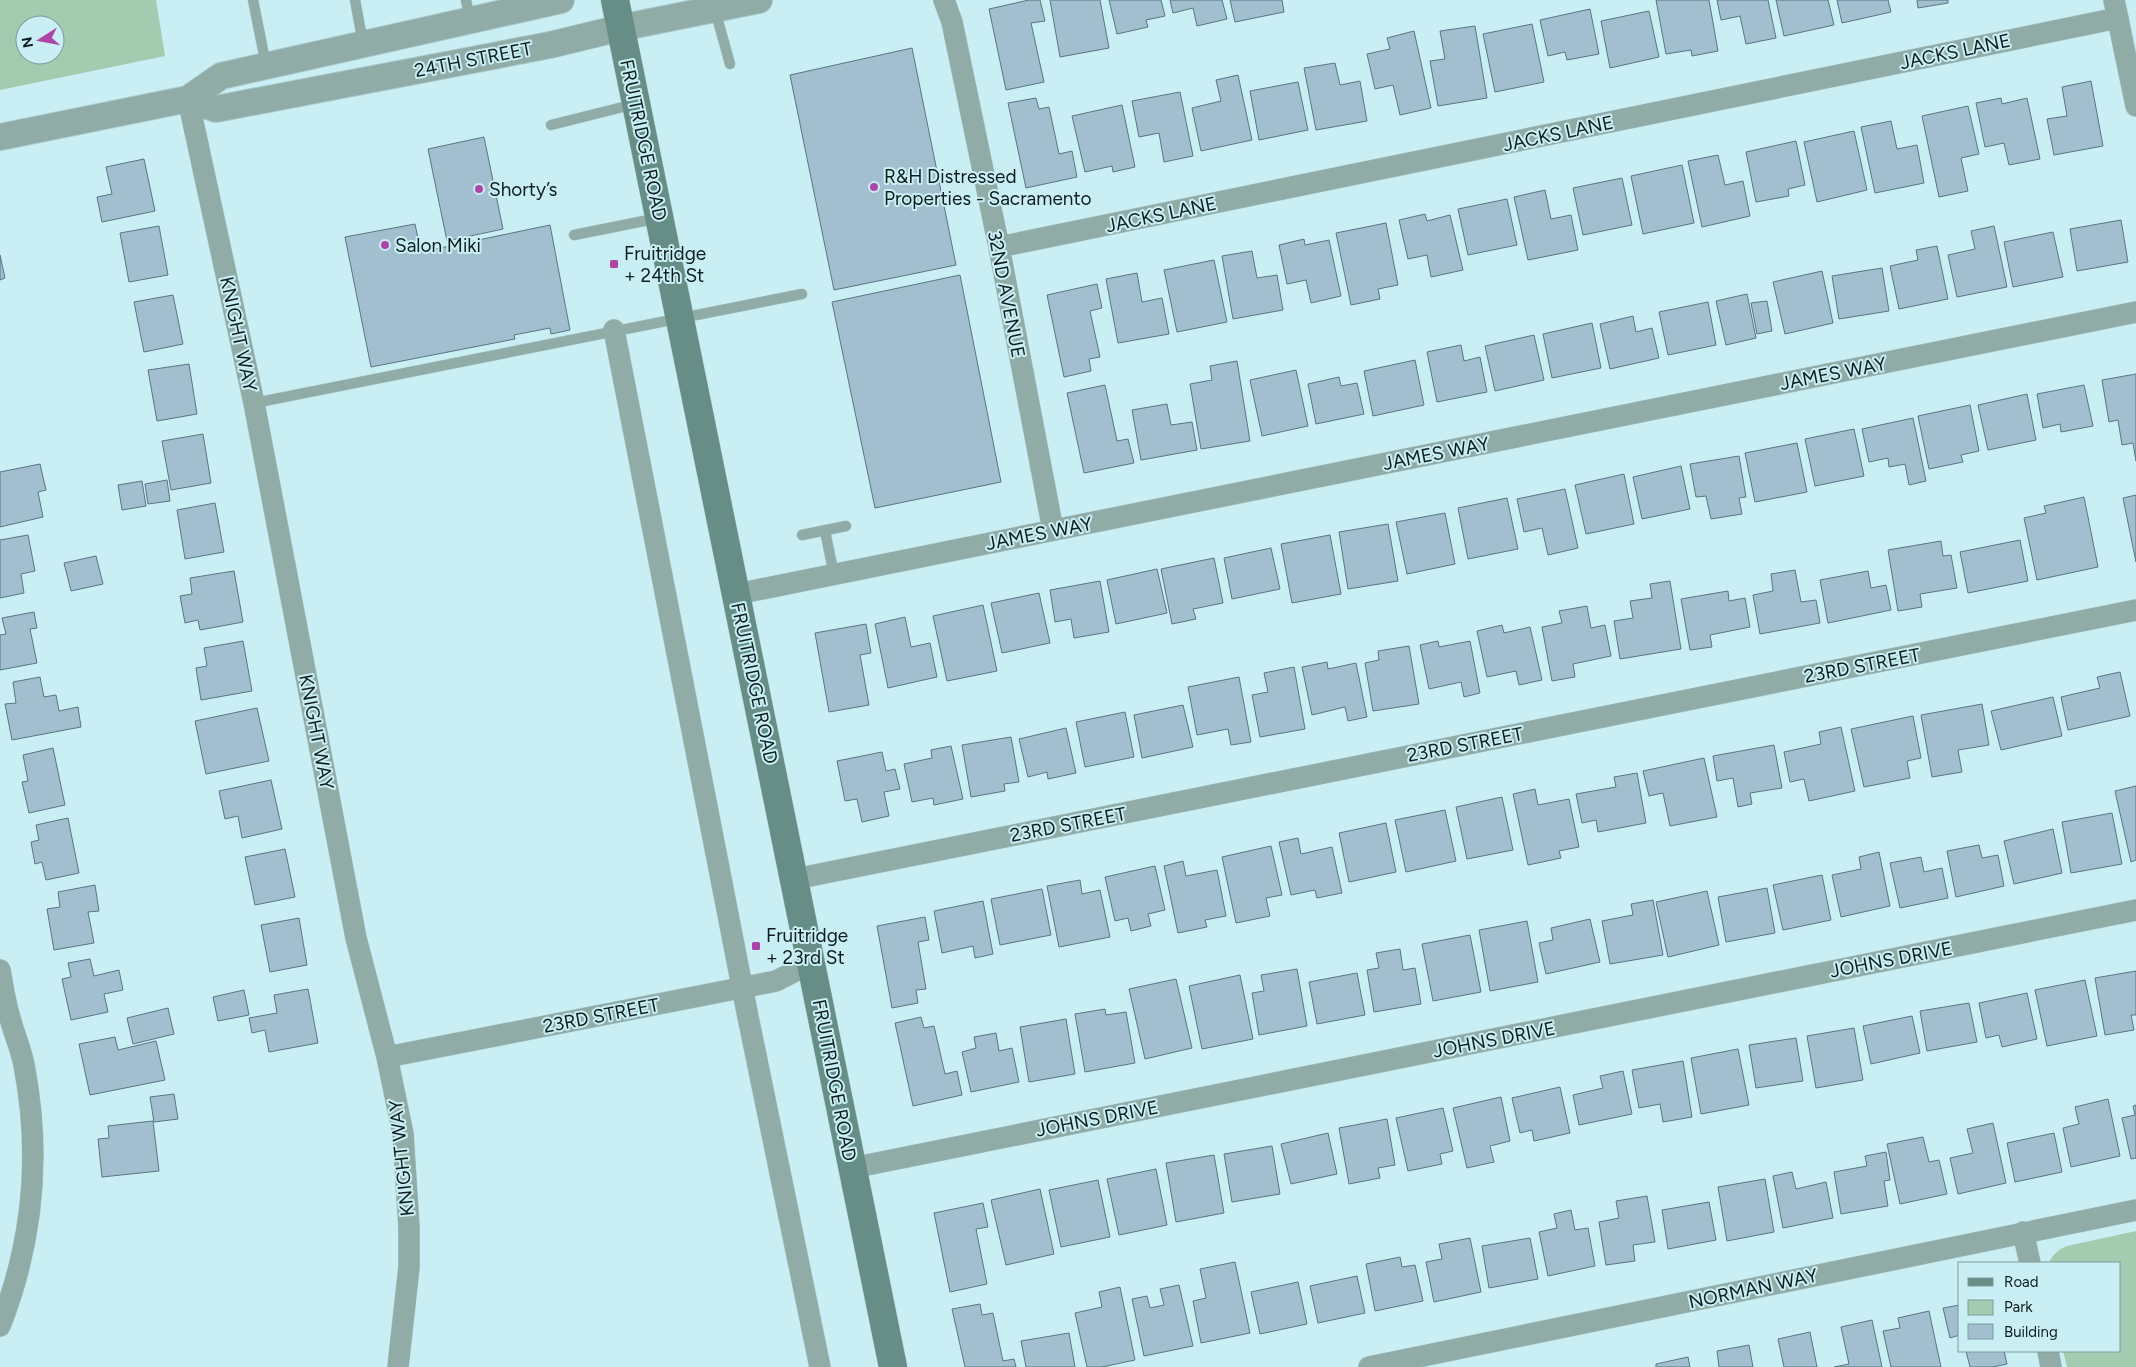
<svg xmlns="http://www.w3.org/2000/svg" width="2136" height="1367" viewBox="0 0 2136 1367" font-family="Figtree,sans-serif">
  <rect width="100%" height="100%" fill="#c9eff4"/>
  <!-- green -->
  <path fill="#a2cbb0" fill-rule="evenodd" d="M0,0H156L165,56L0,90ZM25,25H55V55H25Z
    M2136,1231V1367H2067L2063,1351H2120V1263H2049C2053,1254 2058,1250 2067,1246Z"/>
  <!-- building -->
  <path fill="#a1bfcf" stroke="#597583" d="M1029,0H1040L1045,21L1031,23L1044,82L1006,90L989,9Z
    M1050,0H1100L1109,48L1060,57Z
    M1109,0H1161L1165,16L1146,20L1148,27L1117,34Z
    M1170,0H1222L1227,19L1197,26L1193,8L1173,13Z
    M1230,0H1282L1284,12L1235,22Z
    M1656,0H1709L1718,51L1692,56L1691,50L1666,54Z
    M1717,0H1768L1776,38L1746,44L1740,16L1721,20Z
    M1776,0H1828L1834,25L1784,36Z
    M1837,0H1888L1891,12L1842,23Z
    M1917,0H1948V3L1918,8Z
    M1590,9L1599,54L1567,60L1565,52L1548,56L1540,20Z
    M1649,11L1659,57L1610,68L1601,21Z
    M1532,24L1544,82L1495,92L1483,34Z
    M1475,26L1487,98L1438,106L1430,61L1445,59L1440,31Z
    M1414,31L1431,108L1400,115L1393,85L1375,89L1367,54L1390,49L1387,38Z
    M912,48L956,265L834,290L790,75Z
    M1335,63L1340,85L1360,81L1367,121L1316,130L1304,68Z
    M1238,75L1252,140L1201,151L1192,108L1221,101L1216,80Z
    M2091,81L2103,146L2054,155L2047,119L2067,116L2062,87Z
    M1298,82L1308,130L1259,140L1250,91Z
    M1180,92L1193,156L1164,162L1159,133L1139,137L1132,101Z
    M1036,98L1039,109L1049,107L1059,154L1072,151L1077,177L1026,188L1008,103Z
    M2001,98L2002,104L2027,98L2040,159L2009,165L2004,143L1985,147L1976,103Z
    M1122,105L1135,167L1113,172L1112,166L1085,172L1072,116Z
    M1968,106L1979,154L1961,158L1968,191L1939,197L1922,116Z
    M1891,121L1897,149L1917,145L1924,183L1875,193L1861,127Z
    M1854,131L1867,190L1817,202L1804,142Z
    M484,137L503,229L447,241L428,149Z
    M1796,141L1805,185L1788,189L1789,196L1756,202L1746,152Z
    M1718,155L1725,185L1743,181L1750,216L1702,227L1688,161Z
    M144,159L155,211L102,222L97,197L112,194L106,167Z
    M1682,165L1694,223L1643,234L1631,176Z
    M1622,178L1632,225L1583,235L1573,188Z
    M1545,190L1551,219L1571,215L1578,250L1528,260L1514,197Z
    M1507,199L1517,245L1468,255L1458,209Z
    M1425,214L1427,221L1450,215L1463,270L1431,277L1427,255L1408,259L1399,220Z
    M2121,220L2128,262L2077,271L2070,229Z
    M1386,223L1398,285L1378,289L1380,299L1351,305L1336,233Z
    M415,224L421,252L550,225L570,330L551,334L550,328L514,335L515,339L371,367L345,237Z
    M159,226L168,275L129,282L120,233Z
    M1994,226L2007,287L1957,297L1948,255L1975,249L1971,231Z
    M2053,232L2063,277L2013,287L2004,242Z
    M1304,239L1305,245L1329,240L1341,296L1311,303L1306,280L1287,284L1279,245Z
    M1937,246L1948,299L1899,309L1890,266L1918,260L1916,250Z
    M1252,251L1257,278L1277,275L1283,310L1233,319L1222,256Z
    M0,255L5,278L0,280Z
    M1214,260L1227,322L1177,332L1164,270Z
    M1882,268L1889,311L1839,319L1832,276Z
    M1822,271L1833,323L1785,334L1773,282Z
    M1137,273L1142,302L1162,298L1169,334L1118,343L1106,279Z
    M960,275L1001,482L875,508L832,302Z
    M1097,284L1102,308L1090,311L1100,357L1089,359L1091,371L1064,377L1047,295Z
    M1747,294L1756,338L1726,345L1716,301Z
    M173,295L183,344L144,352L134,302Z
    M1767,301L1772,331L1757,334L1751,303Z
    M1708,302L1716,345L1668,355L1659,312Z
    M1633,316L1636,332L1652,328L1659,358L1610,369L1600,324Z
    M1592,323L1601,368L1552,378L1543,334Z
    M1534,335L1544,380L1495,391L1485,346Z
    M1461,345L1464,361L1480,357L1487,392L1437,402L1427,352Z
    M1415,360L1424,405L1373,416L1364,371Z
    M1237,361L1250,441L1201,449L1190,384L1212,380L1210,366Z
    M189,364L197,414L157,421L148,370Z
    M1296,370L1308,426L1262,436L1250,380Z
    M2136,374V461L2133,443L2122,445L2118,420L2109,422L2102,380Z
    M1339,377L1341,386L1357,383L1364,414L1316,424L1308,384Z
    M1105,385L1117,441L1128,439L1134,463L1084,473L1067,393Z
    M2084,385L2093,426L2061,432L2060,424L2043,428L2037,394Z
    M2027,394L2036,440L1988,450L1978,405Z
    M1167,404L1171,425L1192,422L1197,450L1141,460L1132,410Z
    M1970,405L1979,451L1961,455L1963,462L1929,469L1918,416Z
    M1913,418L1926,481L1909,485L1905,464L1889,467L1888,458L1869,462L1862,429Z
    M1854,429L1864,476L1815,486L1805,439Z
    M203,434L211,483L171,490L162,441Z
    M1797,443L1807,492L1755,502L1745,453Z
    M1739,456L1746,497L1739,498L1742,514L1711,519L1706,496L1696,497L1690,464Z
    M40,464L46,490L38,492L43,517L0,527V472Z
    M1681,466L1690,509L1642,519L1633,477Z
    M1624,474L1634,524L1586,534L1575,485Z
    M167,480L170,501L148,504L145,484Z
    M142,481L146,506L122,510L118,485Z
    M1565,489L1578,548L1548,555L1542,528L1524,532L1517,499Z
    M2136,495V562L2123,498Z
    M2084,497L2098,567L2037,580L2024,518L2046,513L2044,506Z
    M1507,498L1518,549L1468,559L1458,508Z
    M215,503L224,552L185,559L177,510Z
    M1445,513L1455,564L1407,574L1396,522Z
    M1388,524L1398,581L1348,589L1339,532Z
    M28,535L35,571L21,574L24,593L0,598V540Z
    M1330,535L1341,594L1292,603L1281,544Z
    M2020,540L2028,581L1968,593L1960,552Z
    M1941,541L1943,556L1951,555L1957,588L1920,594L1922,607L1898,611L1888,550Z
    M1271,548L1280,589L1232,599L1224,558Z
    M96,556L103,584L71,591L64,563Z
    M1214,558L1223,603L1193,609L1196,619L1172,624L1161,569Z
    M1157,569L1167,613L1116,624L1107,580Z
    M1795,570L1801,602L1816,600L1820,623L1760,634L1753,595L1773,591L1771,574Z
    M234,571L243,622L200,630L198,620L185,623L180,596L192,594L190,578Z
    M1868,571L1871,588L1886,585L1891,610L1828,623L1820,580Z
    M1100,581L1109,632L1074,638L1071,619L1055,622L1050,590Z
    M1670,581L1681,649L1620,659L1614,621L1633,618L1630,601L1652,598L1650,584Z
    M1728,591L1729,601L1745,598L1750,627L1710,635L1712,647L1690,650L1681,599Z
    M1039,593L1050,643L1002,653L991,603Z
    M983,605L997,671L947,681L933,616Z
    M1587,606L1591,628L1605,625L1611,656L1573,664L1575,677L1552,681L1542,627L1562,623L1559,611Z
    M34,612L37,628L30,629L37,663L0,670V635L6,634L2,618Z
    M905,617L911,647L930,643L937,677L888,688L875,624Z
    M866,624L871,653L860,655L869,705L829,712L815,633Z
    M1502,625L1504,633L1530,627L1542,680L1519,685L1516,671L1487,677L1477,631Z
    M243,641L252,691L201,700L196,668L207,666L204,648Z
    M1438,641L1439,647L1470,641L1480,693L1464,697L1461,682L1429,689L1420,645Z
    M1409,646L1419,704L1373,711L1365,663L1379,660L1378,651Z
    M1327,662L1328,669L1356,663L1367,717L1348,721L1345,707L1312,715L1302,667Z
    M1294,667L1305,729L1260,737L1252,695L1268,692L1264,673Z
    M2120,672L2130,716L2068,730L2061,697L2100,688L2097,677Z
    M40,677L44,697L56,695L59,711L78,707L81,727L12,740L5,704L16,703L13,682Z
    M1239,677L1251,742L1231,745L1228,729L1197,735L1188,687Z
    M2053,697L2062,736L2001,750L1991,711Z
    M1982,704L1989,745L1958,750L1962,772L1932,777L1921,715Z
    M1183,705L1193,747L1142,758L1134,715Z
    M257,708L269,761L206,774L195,721Z
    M1125,712L1134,757L1085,767L1076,722Z
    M1913,716L1921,758L1907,761L1910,778L1864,787L1851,729Z
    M1841,727L1855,791L1809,801L1804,779L1790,782L1784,752L1821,744L1819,732Z
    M1066,728L1076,773L1048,779L1047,772L1028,777L1019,739Z
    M1011,737L1019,782L1004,784L1005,791L971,797L962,745Z
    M1774,745L1782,788L1750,793L1752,804L1738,807L1733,778L1717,781L1713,756Z
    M951,746L963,799L934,805L933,798L912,802L904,764L932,758L931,750Z
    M53,748L65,805L29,813L22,782L28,781L23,755Z
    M882,752L886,771L895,769L900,789L884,792L889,816L862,822L857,799L845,801L837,761Z
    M1704,758L1717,817L1670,826L1663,793L1649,796L1643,771Z
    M1637,773L1646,823L1598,832L1596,820L1582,823L1576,794L1616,787L1614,777Z
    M271,780L282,829L242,838L238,816L225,819L219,791Z
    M2136,786V860L2131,862L2115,791Z
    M1535,789L1538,805L1569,799L1579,847L1559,851L1561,858L1528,865L1513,794Z
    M1502,797L1513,850L1467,859L1456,807Z
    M1445,810L1456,861L1406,872L1395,820Z
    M2112,813L2122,864L2071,873L2062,822Z
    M68,818L79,873L46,880L42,862L35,864L31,842L39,840L36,825Z
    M1386,823L1396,872L1349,882L1339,833Z
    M2053,829L2062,873L2014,884L2004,841Z
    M1298,838L1301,854L1332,847L1342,893L1317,898L1315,890L1291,895L1279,842Z
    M1979,845L1982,858L1998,855L2004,886L1956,897L1947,851Z
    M1271,846L1282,895L1266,898L1270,916L1236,923L1222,857Z
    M285,849L295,897L255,905L245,857Z
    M1879,852L1890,906L1841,917L1832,875L1861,869L1859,857Z
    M1921,857L1924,872L1942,868L1948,898L1900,908L1890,863Z
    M1183,861L1186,876L1217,870L1226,916L1205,920L1207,927L1178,933L1164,866Z
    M1155,866L1165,910L1148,914L1151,926L1131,931L1128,918L1115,921L1105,877Z
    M1822,875L1831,920L1783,930L1773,885Z
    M1080,880L1082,894L1100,890L1110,937L1059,947L1047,886Z
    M95,885L99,911L88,912L94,943L54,950L47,909L60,907L58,892Z
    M1767,888L1775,933L1726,942L1718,897Z
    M1042,889L1051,935L1000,945L991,899Z
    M1707,891L1719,945L1668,957L1656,902Z
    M1653,900L1663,955L1610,964L1602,921L1633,915L1631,904Z
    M983,901L993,954L975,958L973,946L942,953L934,911Z
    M925,917L929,940L918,942L926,989L916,990L918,1003L892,1008L877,926Z
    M299,918L307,965L270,972L261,925Z
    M1590,919L1600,962L1546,974L1539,943L1553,940L1551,928Z
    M1527,921L1538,982L1490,991L1479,930Z
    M1470,935L1481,992L1433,1001L1422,944Z
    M1400,949L1403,970L1415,968L1421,1004L1374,1012L1367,970L1379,968L1376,953Z
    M90,959L94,976L119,970L123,990L104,994L108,1012L71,1020L62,979L71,977L68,963Z
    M1297,969L1307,1026L1259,1035L1252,993L1264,991L1261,975Z
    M2136,971V1015H2131L2134,1030L2105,1035L2095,978Z
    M1357,973L1365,1015L1317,1024L1309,982Z
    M1240,975L1253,1039L1202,1049L1189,986Z
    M1176,979L1192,1048L1145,1059L1129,989Z
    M2085,980L2097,1036L2047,1046L2035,990Z
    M308,989L318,1043L269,1052L265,1030L252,1033L249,1018L277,1013L274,995Z
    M244,990L249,1015L218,1021L213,997Z
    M2027,993L2037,1039L2002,1047L1999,1035L1986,1038L1979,1003Z
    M1969,1003L1977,1042L1927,1051L1920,1011Z
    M168,1008L174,1034L133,1044L127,1018Z
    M1105,1009L1106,1015L1126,1012L1135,1063L1085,1072L1075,1014Z
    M1912,1016L1920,1053L1871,1064L1863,1026Z
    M921,1017L924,1028L934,1026L945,1074L957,1071L962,1095L913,1106L895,1023Z
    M1066,1019L1075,1074L1029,1082L1020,1027Z
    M1854,1028L1863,1080L1816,1088L1807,1036Z
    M996,1033L999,1051L1012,1048L1019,1082L971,1092L962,1052L976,1048L974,1037Z
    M115,1037L118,1050L156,1041L165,1080L90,1095L79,1044Z
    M1796,1038L1803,1081L1756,1088L1749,1045Z
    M1738,1049L1749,1105L1701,1114L1691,1058Z
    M1683,1061L1692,1117L1663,1122L1660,1104L1639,1108L1632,1070Z
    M1623,1071L1632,1114L1579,1125L1573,1095L1603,1088L1600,1076Z
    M1560,1087L1570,1133L1534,1141L1532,1130L1520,1133L1512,1098Z
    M174,1094L178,1119L154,1122L150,1097Z
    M1501,1097L1510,1141L1490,1146L1494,1162L1467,1168L1453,1108Z
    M2108,1099L2120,1156L2071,1167L2063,1128L2079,1124L2075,1107Z
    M2136,1105V1158L2131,1159L2122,1118L2135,1115L2133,1106Z
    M1443,1108L1453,1151L1440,1154L1442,1164L1408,1171L1396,1118Z
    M1387,1119L1395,1165L1378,1168L1380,1178L1349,1184L1339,1128Z
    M153,1121L159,1171L102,1177L98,1139L109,1138L108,1126Z
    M1993,1123L2006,1183L1958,1194L1950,1158L1973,1153L1967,1129Z
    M1328,1133L1337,1174L1291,1184L1281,1144Z
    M2054,1133L2062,1172L2015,1182L2007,1143Z
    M1923,1137L1929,1162L1939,1160L1947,1194L1900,1204L1887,1144Z
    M1272,1146L1280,1194L1232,1202L1224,1154Z
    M1886,1152L1890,1180L1884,1181L1888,1206L1841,1214L1834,1172L1867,1166L1865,1156Z
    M1214,1155L1224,1213L1176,1222L1166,1163Z
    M1156,1169L1167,1225L1119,1235L1107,1179Z
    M1792,1172L1796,1189L1826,1182L1833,1218L1783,1228L1773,1176Z
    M1765,1179L1774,1232L1727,1241L1718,1187Z
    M1098,1180L1110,1237L1061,1247L1049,1190Z
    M1040,1189L1054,1254L1006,1265L991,1200Z
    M1647,1196L1655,1242L1633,1245L1635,1261L1606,1265L1599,1222L1619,1218L1616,1201Z
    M1709,1202L1716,1240L1668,1249L1662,1210Z
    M983,1203L988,1227L976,1229L987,1284L950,1292L934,1213Z
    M1571,1210L1575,1230L1588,1228L1595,1266L1548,1276L1539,1232L1557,1228L1554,1214Z
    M1470,1238L1481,1292L1434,1302L1426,1262L1442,1259L1439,1244Z
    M1530,1238L1538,1279L1489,1288L1482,1246Z
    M1400,1257L1402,1267L1415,1265L1423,1301L1375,1311L1366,1264Z
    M1235,1262L1250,1333L1201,1343L1193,1301L1206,1298L1200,1269Z
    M1357,1276L1365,1313L1318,1323L1310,1286Z
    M1298,1282L1307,1324L1260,1334L1251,1292Z
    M1179,1285L1193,1346L1144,1356L1132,1299L1147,1296L1150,1308L1164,1305L1160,1289Z
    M1120,1287L1135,1360L1102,1367H1087L1075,1313L1102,1307L1099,1292Z
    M980,1304L982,1315L993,1313L1003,1361L1014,1359L1016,1367H965L952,1309Z
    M1960,1305V1335L1950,1338L1943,1308Z
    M1929,1311L1941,1367H1891L1883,1331L1900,1328L1898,1318Z
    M1872,1320L1882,1367H1834L1849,1364L1841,1327Z
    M1810,1332L1817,1367H1784L1778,1339Z
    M1069,1333L1075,1367H1026L1021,1341Z
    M1749,1345L1753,1367H1719L1717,1351Z
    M1966,1351H2004L2007,1364L1993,1367H1970Z
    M1688,1357L1690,1367H1656V1364Z"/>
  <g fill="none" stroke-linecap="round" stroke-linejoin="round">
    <defs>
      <path id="service" d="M253,0L266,65
        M355,0L363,43
        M466,0L470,19
        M715,10L730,64
        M551,125L635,104
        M574,235L659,218
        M254,403L802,294
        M825,531L834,575
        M802,535L846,526"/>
      <path id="minor" d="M944,0L952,22L999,247L1053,530
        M2114,0L2136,106
        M188,99L254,403L356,938L387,1057L403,1134L409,1227V1267L398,1367
        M999,247L2118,18
        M614,330L748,1017L820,1367
        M737,594L2136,312
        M795,879L2136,610
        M0,970C3,986 5,1002 10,1018C14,1034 21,1049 24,1065C41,1153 33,1242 0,1326
        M387,1057L776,981L811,963
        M852,1168L2136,910
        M2023,1232L2030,1263
        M2048,1351L2051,1367
        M1369,1367L2136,1210"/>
      <path id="tertiary" d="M188,99L216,109L550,45L620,28L759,0
        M0,137L188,99L221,76L561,0"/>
      <path id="secondary" d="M615,0L893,1367"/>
    </defs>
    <!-- service casing -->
    <use href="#service" stroke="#a8c9ce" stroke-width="11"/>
    <!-- minor casing -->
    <use href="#minor" stroke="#a8c9ce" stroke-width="22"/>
    <!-- tertiary casing -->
    <use href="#tertiary" stroke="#a8c9ce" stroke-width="28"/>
    <!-- secondary casing -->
    <use href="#secondary" stroke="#a8c9ce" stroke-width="29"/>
    <!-- service -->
    <use href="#service" stroke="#91aba6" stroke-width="10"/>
    <!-- minor -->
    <use href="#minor" stroke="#91aba6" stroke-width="21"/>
    <!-- tertiary -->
    <use href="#tertiary" stroke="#91aba6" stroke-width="26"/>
    <!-- secondary -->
    <use href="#secondary" stroke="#668e86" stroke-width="28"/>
  </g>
  <!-- markers -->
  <g fill="#ad45a8" stroke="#c9eff4" stroke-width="2">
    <circle cx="874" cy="187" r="5"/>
    <circle cx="479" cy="189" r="5"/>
    <circle cx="385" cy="245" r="5"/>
    <rect x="609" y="259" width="10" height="10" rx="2.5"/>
    <rect x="751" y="941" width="10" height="10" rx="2.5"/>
  </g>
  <g text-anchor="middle" stroke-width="4" stroke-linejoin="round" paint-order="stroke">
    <!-- street labels -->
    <g font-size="19" fill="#0f1d1f" stroke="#c9eff4">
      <text transform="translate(1955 51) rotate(-12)" y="7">JACKS LANE</text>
      <text transform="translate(473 59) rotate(-11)" y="7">24TH STREET</text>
      <text transform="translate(1558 133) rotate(-12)" y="7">JACKS LANE</text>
      <text transform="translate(644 140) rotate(78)" y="7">FRUITRIDGE ROAD</text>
      <text transform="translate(1161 214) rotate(-12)" y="7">JACKS LANE</text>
      <text transform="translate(1007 294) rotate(79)" y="7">32ND AVENUE</text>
      <text transform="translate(239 334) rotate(78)" y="7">KNIGHT WAY</text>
      <text transform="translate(1833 373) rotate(-11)" y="7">JAMES WAY</text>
      <text transform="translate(1436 453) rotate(-11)" y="7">JAMES WAY</text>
      <text transform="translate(1039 533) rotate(-11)" y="7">JAMES WAY</text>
      <text transform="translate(1862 665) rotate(-11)" y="7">23RD STREET</text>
      <text transform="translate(755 683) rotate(78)" y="7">FRUITRIDGE ROAD</text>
      <text transform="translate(317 732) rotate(79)" y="7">KNIGHT WAY</text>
      <text transform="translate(1465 744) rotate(-11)" y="7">23RD STREET</text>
      <text transform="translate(1068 824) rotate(-11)" y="7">23RD STREET</text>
      <text transform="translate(1891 959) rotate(-11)" y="7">JOHNS DRIVE</text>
      <text transform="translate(601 1015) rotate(-11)" y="7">23RD STREET</text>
      <text transform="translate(1494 1039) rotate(-11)" y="7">JOHNS DRIVE</text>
      <text transform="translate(835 1080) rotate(79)" y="7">FRUITRIDGE ROAD</text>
      <text transform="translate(1097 1118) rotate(-11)" y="7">JOHNS DRIVE</text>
      <text transform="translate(401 1158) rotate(-96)" y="7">KNIGHT WAY</text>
      <text transform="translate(1753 1288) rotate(-12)" y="7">NORMAN WAY</text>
    </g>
    <!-- poi labels -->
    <g font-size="19" fill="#0f1d1f" stroke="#c9eff4" text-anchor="start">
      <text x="884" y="183">R&amp;H Distressed<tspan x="884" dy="22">Properties - Sacramento</tspan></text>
      <text x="489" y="196">Shorty’s</text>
      <text x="395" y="252">Salon Miki</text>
      <text x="624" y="260">Fruitridge<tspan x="624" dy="22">+ 24th St</tspan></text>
      <text x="766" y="942">Fruitridge<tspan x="766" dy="22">+ 23rd St</tspan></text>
    </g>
  </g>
  <!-- legend -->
  <rect x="1958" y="1262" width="162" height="90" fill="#c9eff4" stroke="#7f9b9f"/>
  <rect x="1968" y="1278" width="25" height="8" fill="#668e86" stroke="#7f9b9f"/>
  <text x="2004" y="1287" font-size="15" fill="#0f1d1f">Road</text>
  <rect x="1968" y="1300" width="25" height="15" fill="#a2cbb0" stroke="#7f9b9f"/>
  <text x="2004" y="1312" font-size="15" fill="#0f1d1f">Park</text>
  <rect x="1968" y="1324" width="25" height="15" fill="#a1bfcf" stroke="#7f9b9f"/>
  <text x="2004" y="1337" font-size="15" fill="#0f1d1f">Building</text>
  <!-- north arrow -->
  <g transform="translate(40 40) rotate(259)"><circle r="24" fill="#c9eff4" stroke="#7f9b9f"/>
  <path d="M0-4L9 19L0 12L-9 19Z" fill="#ad45a8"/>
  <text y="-8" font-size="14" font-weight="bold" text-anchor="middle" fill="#0f1d1f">N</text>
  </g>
</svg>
